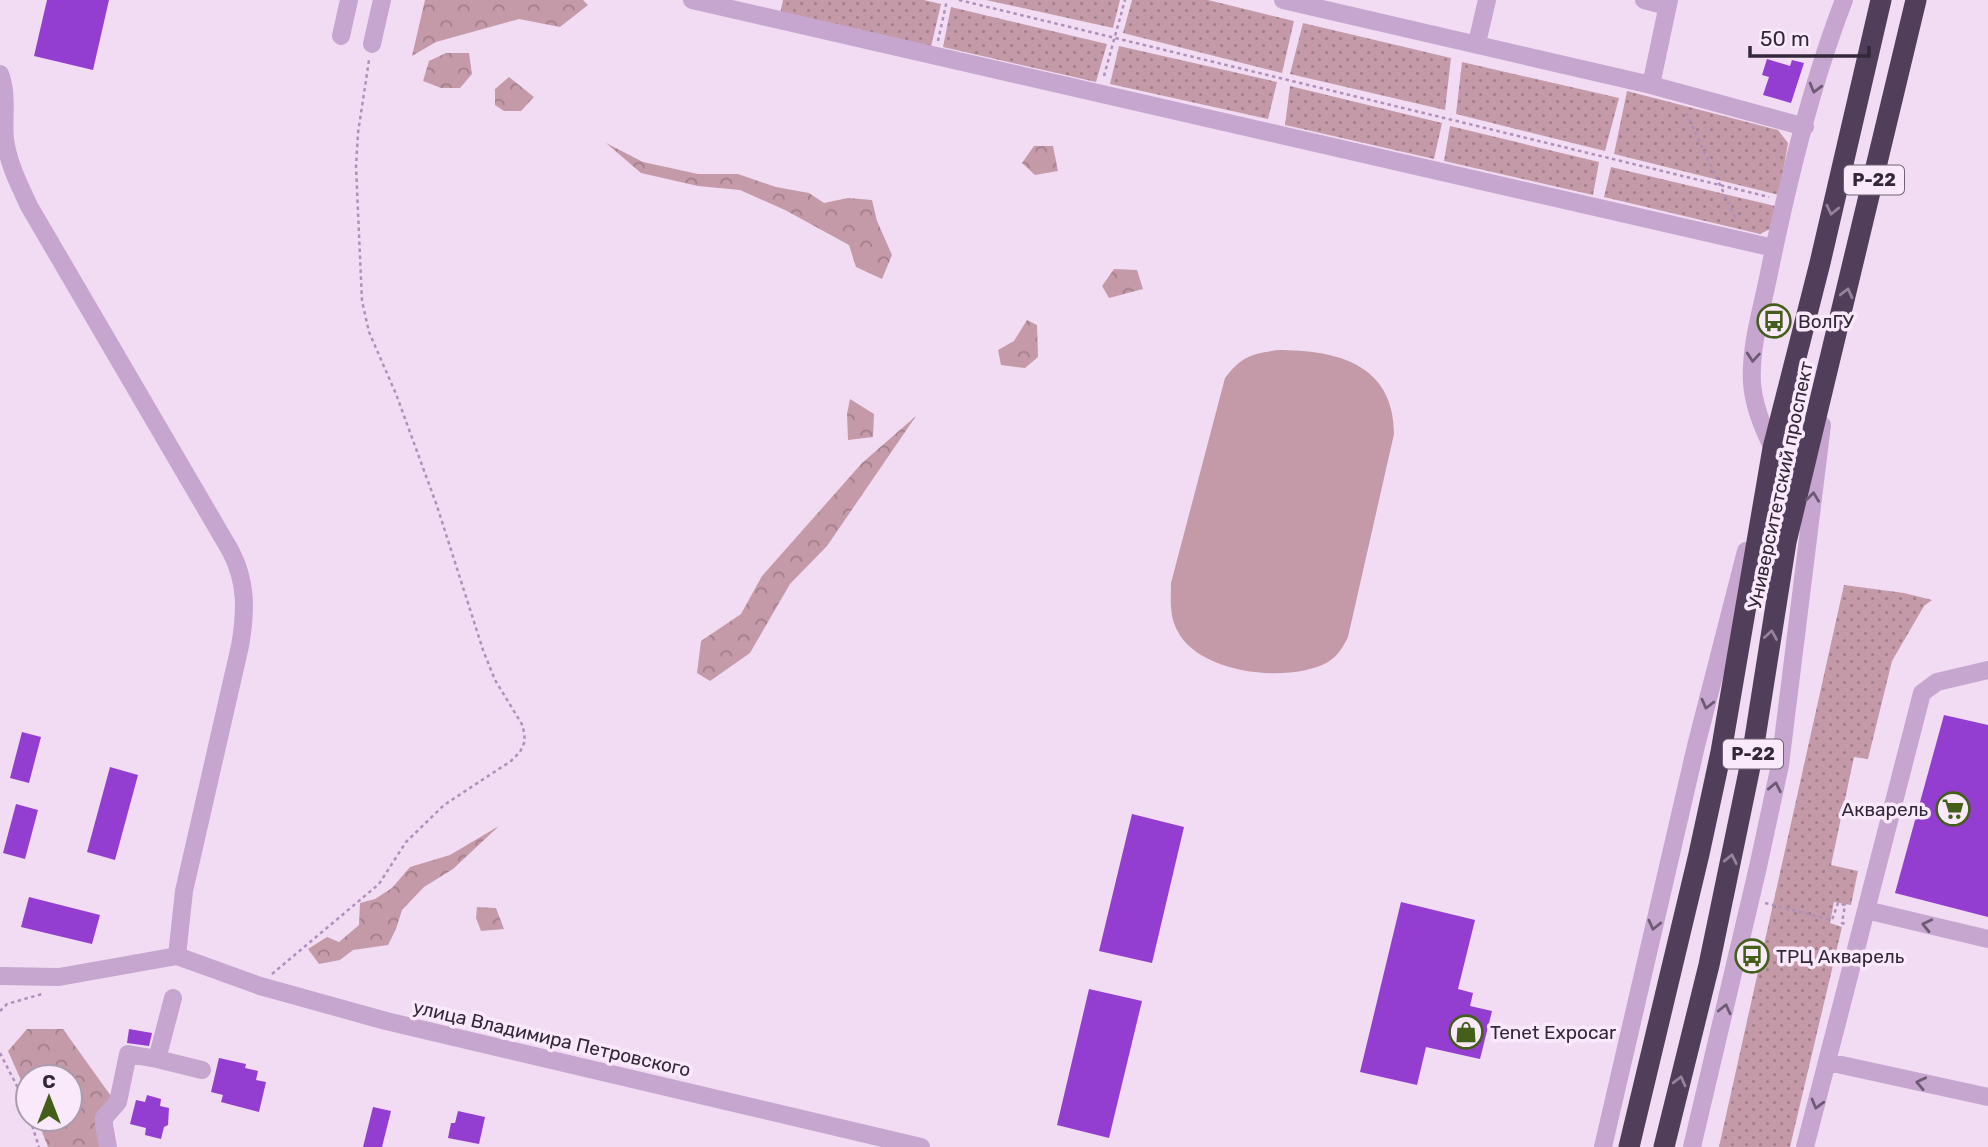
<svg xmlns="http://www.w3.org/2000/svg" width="1988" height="1147" viewBox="0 0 1988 1147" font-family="Rubik,sans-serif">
  <defs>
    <pattern id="grass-dots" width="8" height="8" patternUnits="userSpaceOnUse" patternTransform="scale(1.75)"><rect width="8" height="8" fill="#c59aa8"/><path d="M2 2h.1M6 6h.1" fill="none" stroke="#a17e8a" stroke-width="1.8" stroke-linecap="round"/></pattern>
    <pattern id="forest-crowns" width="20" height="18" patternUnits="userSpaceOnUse" patternTransform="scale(1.75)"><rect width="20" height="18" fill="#c59aa8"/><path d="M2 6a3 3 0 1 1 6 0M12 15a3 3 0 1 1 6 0" fill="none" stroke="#a17e8a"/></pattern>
  </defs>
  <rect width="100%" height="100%" fill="#f1dcf4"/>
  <!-- grass -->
  <path fill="url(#grass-dots)" d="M783,0H924L941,4L931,47L780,14Z
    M986,0H1120L1113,28Z
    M1132,0H1208L1294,21L1282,73L1123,33Z
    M951,7L1107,44L1096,82L943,47Z
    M1303,23L1451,58L1445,110L1290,74Z
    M1119,46L1277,82L1268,119L1110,84Z
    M1462,62L1619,98L1605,151L1456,114Z
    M1290,86L1442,123L1434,159L1285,125Z
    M1627,91L1778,130L1788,143L1779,195L1614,154Z
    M1450,126L1599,162L1593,195L1444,161Z
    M1611,167L1775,206L1770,229L1760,234L1604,197Z
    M1844,585L1904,593L1932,600L1924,606L1892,661L1868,759L1854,757L1831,865L1858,871L1851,905L1834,902L1830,923L1842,927L1790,1147H1719Z"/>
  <!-- forest -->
  <path fill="url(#forest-crowns)" d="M425,0H583L588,5L560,27L519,19L436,42L412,56Z
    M446,53H469L472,74L460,88H441L423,81L429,61Z
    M509,77L534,97L521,111H504L495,105V89Z
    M606,143L643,162L698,174H738L776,187L809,193L824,203L848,198L872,200L877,221L892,255L882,279L856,267L849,245L785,210L740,190L698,186L641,173Z
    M1034,146H1053L1058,171L1035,175L1022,163Z
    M1114,269L1137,270L1143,289L1109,298L1102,286Z
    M1027,320L1037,325L1038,357L1025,368L1001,365L998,350L1014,341Z
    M850,399L874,414L873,437L848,440L847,414Z
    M916,416L827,546L790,584L750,653L710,681L697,673L701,641L741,614L762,576L862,463Z
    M499,826L453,869L424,887L402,910L396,929L388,945L353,950L340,960L319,964L308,949L327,937L339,942L359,925L360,903L375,899L392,888L410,867L450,855Z
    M477,907L496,908L504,929L481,931L476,918Z
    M27,1029H63L111,1096L106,1147H48L37,1119H70V1077H28V1096L8,1051Z"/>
  <!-- pitch -->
  <path fill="#c59aa8" d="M1278,350C1337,350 1394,364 1394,434L1348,637C1343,647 1338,656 1328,662C1289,684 1198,674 1177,630C1169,615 1171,599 1171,583L1225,378C1242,356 1251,354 1278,350Z"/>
  <!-- building -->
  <path fill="#933dd1" d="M47,0H109L93,70L34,56Z
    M1767,59L1790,66L1792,60L1804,63L1791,103L1763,95L1769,77L1762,75Z
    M1944,715L1988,725V917L1895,893Z
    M22,732L41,737L29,783L10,778Z
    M110,767L138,775L115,860L87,852Z
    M16,804L38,810L25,859L3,853Z
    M1132,814L1184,827L1152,963L1099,951Z
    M29,897L100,915L92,944L21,927Z
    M1401,902L1475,920L1458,989L1473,993L1470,1006L1492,1011L1480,1059L1426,1047L1417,1085L1360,1072Z
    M1089,989L1142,1001L1109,1138L1057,1125Z
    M129,1029L152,1033L149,1046L127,1043Z
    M219,1058L246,1064L245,1068L258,1071L256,1080L266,1082L259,1112L221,1102L223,1095L211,1092Z
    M147,1095L161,1099L160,1106L169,1108L168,1125L164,1127L161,1139L145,1135L146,1128L130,1124L136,1100L145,1102Z
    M373,1107L391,1111L382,1147H363Z
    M458,1111L485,1117L479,1144L448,1138L451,1123H455Z"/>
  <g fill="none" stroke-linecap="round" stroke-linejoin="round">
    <!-- path -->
    <path stroke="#b090ba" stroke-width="2.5" stroke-dasharray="3.5 3.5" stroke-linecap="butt" d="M959,0L1769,197
      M938,41L947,0
      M1104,76L1125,0
      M1686,113L1737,221
      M1765,903L1832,920L1838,903L1845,905L1842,923L1845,924
      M272,974L379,884L406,842L444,805L511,761L520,752L525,741L523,726L495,680L483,650L437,506L396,394L369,332L362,301L356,167L358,133L369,60
      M0,1011L7,1004L42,994
      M0,1053L23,1098L28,1114
      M30,1119L39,1147"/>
    <!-- minor -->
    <path stroke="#c6a6ce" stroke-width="18" d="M692,0L1774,248
      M1283,0L1651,85L1805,127
      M1644,0L1667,6
      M341,36L349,0
      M1477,43L1487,0
      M372,44L382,0
      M0,74C8,95 3,118 5,139C8,163 19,184 29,206L230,550C247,581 246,612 240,646L184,891L177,956
      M1651,85L1669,0
      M1771,456L1773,448C1762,427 1754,407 1752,383C1750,348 1761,312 1768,278C1787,186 1810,88 1844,0
      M1866,910L1988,939
      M0,976L59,977L177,956L260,986L386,1021L921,1147
      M173,998L157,1059L202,1070
      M1828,1062L1988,1097
      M108,1147L104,1125V1118L118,1102L128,1054L157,1059
      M1603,1147L1696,746L1746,551
      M1692,1147L1758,867L1780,765L1822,425
      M1805,1147L1922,693L1937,682L1988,670"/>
    <!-- highway -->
    <path stroke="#513e5b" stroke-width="21" d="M1629,1147L1699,854L1721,752L1773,448L1820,263L1881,0
      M1664,1147L1709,965L1752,757L1786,542L1916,0"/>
  </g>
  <!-- one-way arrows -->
  <defs><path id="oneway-chevron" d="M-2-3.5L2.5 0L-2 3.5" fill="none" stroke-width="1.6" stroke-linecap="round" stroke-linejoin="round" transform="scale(1.75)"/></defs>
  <g stroke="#6e5a75">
    <use href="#oneway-chevron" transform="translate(1815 88) rotate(105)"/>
    <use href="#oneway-chevron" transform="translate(1753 357) rotate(95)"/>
    <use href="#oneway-chevron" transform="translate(1813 497) rotate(-83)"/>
    <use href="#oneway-chevron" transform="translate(1707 704) rotate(104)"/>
    <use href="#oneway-chevron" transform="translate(1775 787) rotate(-78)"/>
    <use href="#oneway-chevron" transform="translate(1654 925) rotate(103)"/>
    <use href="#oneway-chevron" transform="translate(1927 925) rotate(-167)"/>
    <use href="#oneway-chevron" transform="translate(1725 1009) rotate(-77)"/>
    <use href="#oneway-chevron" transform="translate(1921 1083) rotate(-168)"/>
    <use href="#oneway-chevron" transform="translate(1817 1104) rotate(105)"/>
  </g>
  <g stroke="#94829b">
    <use href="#oneway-chevron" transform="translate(1832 210) rotate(103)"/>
    <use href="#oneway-chevron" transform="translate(1847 293) rotate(-76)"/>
    <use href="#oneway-chevron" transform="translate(1771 635) rotate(-81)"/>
    <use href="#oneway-chevron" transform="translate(1731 859) rotate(-78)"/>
    <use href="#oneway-chevron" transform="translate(1680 1081) rotate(-76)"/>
  </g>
  <!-- icons -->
  <defs>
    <symbol id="bus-ring" viewBox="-11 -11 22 22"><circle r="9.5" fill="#f9e9fb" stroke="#435f19" stroke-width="1.5"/><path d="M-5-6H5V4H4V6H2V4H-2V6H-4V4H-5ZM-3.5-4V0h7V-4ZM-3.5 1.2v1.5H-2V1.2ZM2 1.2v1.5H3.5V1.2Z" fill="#435f19"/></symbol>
    <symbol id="supermarket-ring" viewBox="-11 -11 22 22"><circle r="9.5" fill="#f9e9fb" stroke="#435f19" stroke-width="1.5"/><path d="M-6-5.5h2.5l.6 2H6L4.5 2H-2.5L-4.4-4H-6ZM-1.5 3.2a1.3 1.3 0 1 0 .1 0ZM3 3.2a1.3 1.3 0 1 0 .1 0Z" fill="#435f19"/></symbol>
    <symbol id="shop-ring" viewBox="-11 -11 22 22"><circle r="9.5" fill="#f9e9fb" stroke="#435f19" stroke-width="1.5"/><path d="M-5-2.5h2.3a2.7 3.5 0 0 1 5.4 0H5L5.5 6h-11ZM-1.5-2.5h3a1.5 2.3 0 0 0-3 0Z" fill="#435f19"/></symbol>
  </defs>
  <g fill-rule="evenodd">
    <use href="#bus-ring" x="1755" y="302" width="38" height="38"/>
    <use href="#supermarket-ring" x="1934" y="790" width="38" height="38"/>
    <use href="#bus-ring" x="1733" y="937" width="38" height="38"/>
    <use href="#shop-ring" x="1447" y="1013" width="38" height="38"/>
  </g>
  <g text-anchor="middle" stroke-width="7" stroke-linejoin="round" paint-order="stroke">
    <!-- shield labels -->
    <g fill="#f9e9fb" stroke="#6e6273" stroke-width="2">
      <rect x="1844" y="165.5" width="60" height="29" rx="5"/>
      <rect x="1723" y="739.5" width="60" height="29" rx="5"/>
    </g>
    <g font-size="18" font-weight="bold" fill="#332839">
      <text x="1874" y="186">Р-22</text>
      <text x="1753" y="760">Р-22</text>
    </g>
    <!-- poi labels -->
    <g font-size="19" fill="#332839" stroke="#f9e9fb" text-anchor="start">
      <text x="1798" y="328">ВолГУ</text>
      <text x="1928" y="816" text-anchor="end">Акварель</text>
      <text x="1776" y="963">ТРЦ Акварель</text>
      <text x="1490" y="1039">Tenet Expocar</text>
    </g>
    <!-- street labels -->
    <g font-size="19" fill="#332839" stroke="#f9e9fb">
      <text transform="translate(1780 485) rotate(-78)" y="7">Университетский проспект</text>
      <text transform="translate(552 1038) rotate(13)" y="7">улица Владимира Петровского</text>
    </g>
  </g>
  <!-- north arrow -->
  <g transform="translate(49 1098)"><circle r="33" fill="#f9e9fb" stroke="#aa9cad" stroke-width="2"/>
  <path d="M0-5L12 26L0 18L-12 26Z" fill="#435f19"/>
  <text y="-10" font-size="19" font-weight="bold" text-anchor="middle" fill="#332839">С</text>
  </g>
  <!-- scale -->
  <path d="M1750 46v10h119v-10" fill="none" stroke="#332839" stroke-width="3.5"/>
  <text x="1760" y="46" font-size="21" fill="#332839" stroke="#f9e9fb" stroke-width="5" paint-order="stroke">50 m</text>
</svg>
